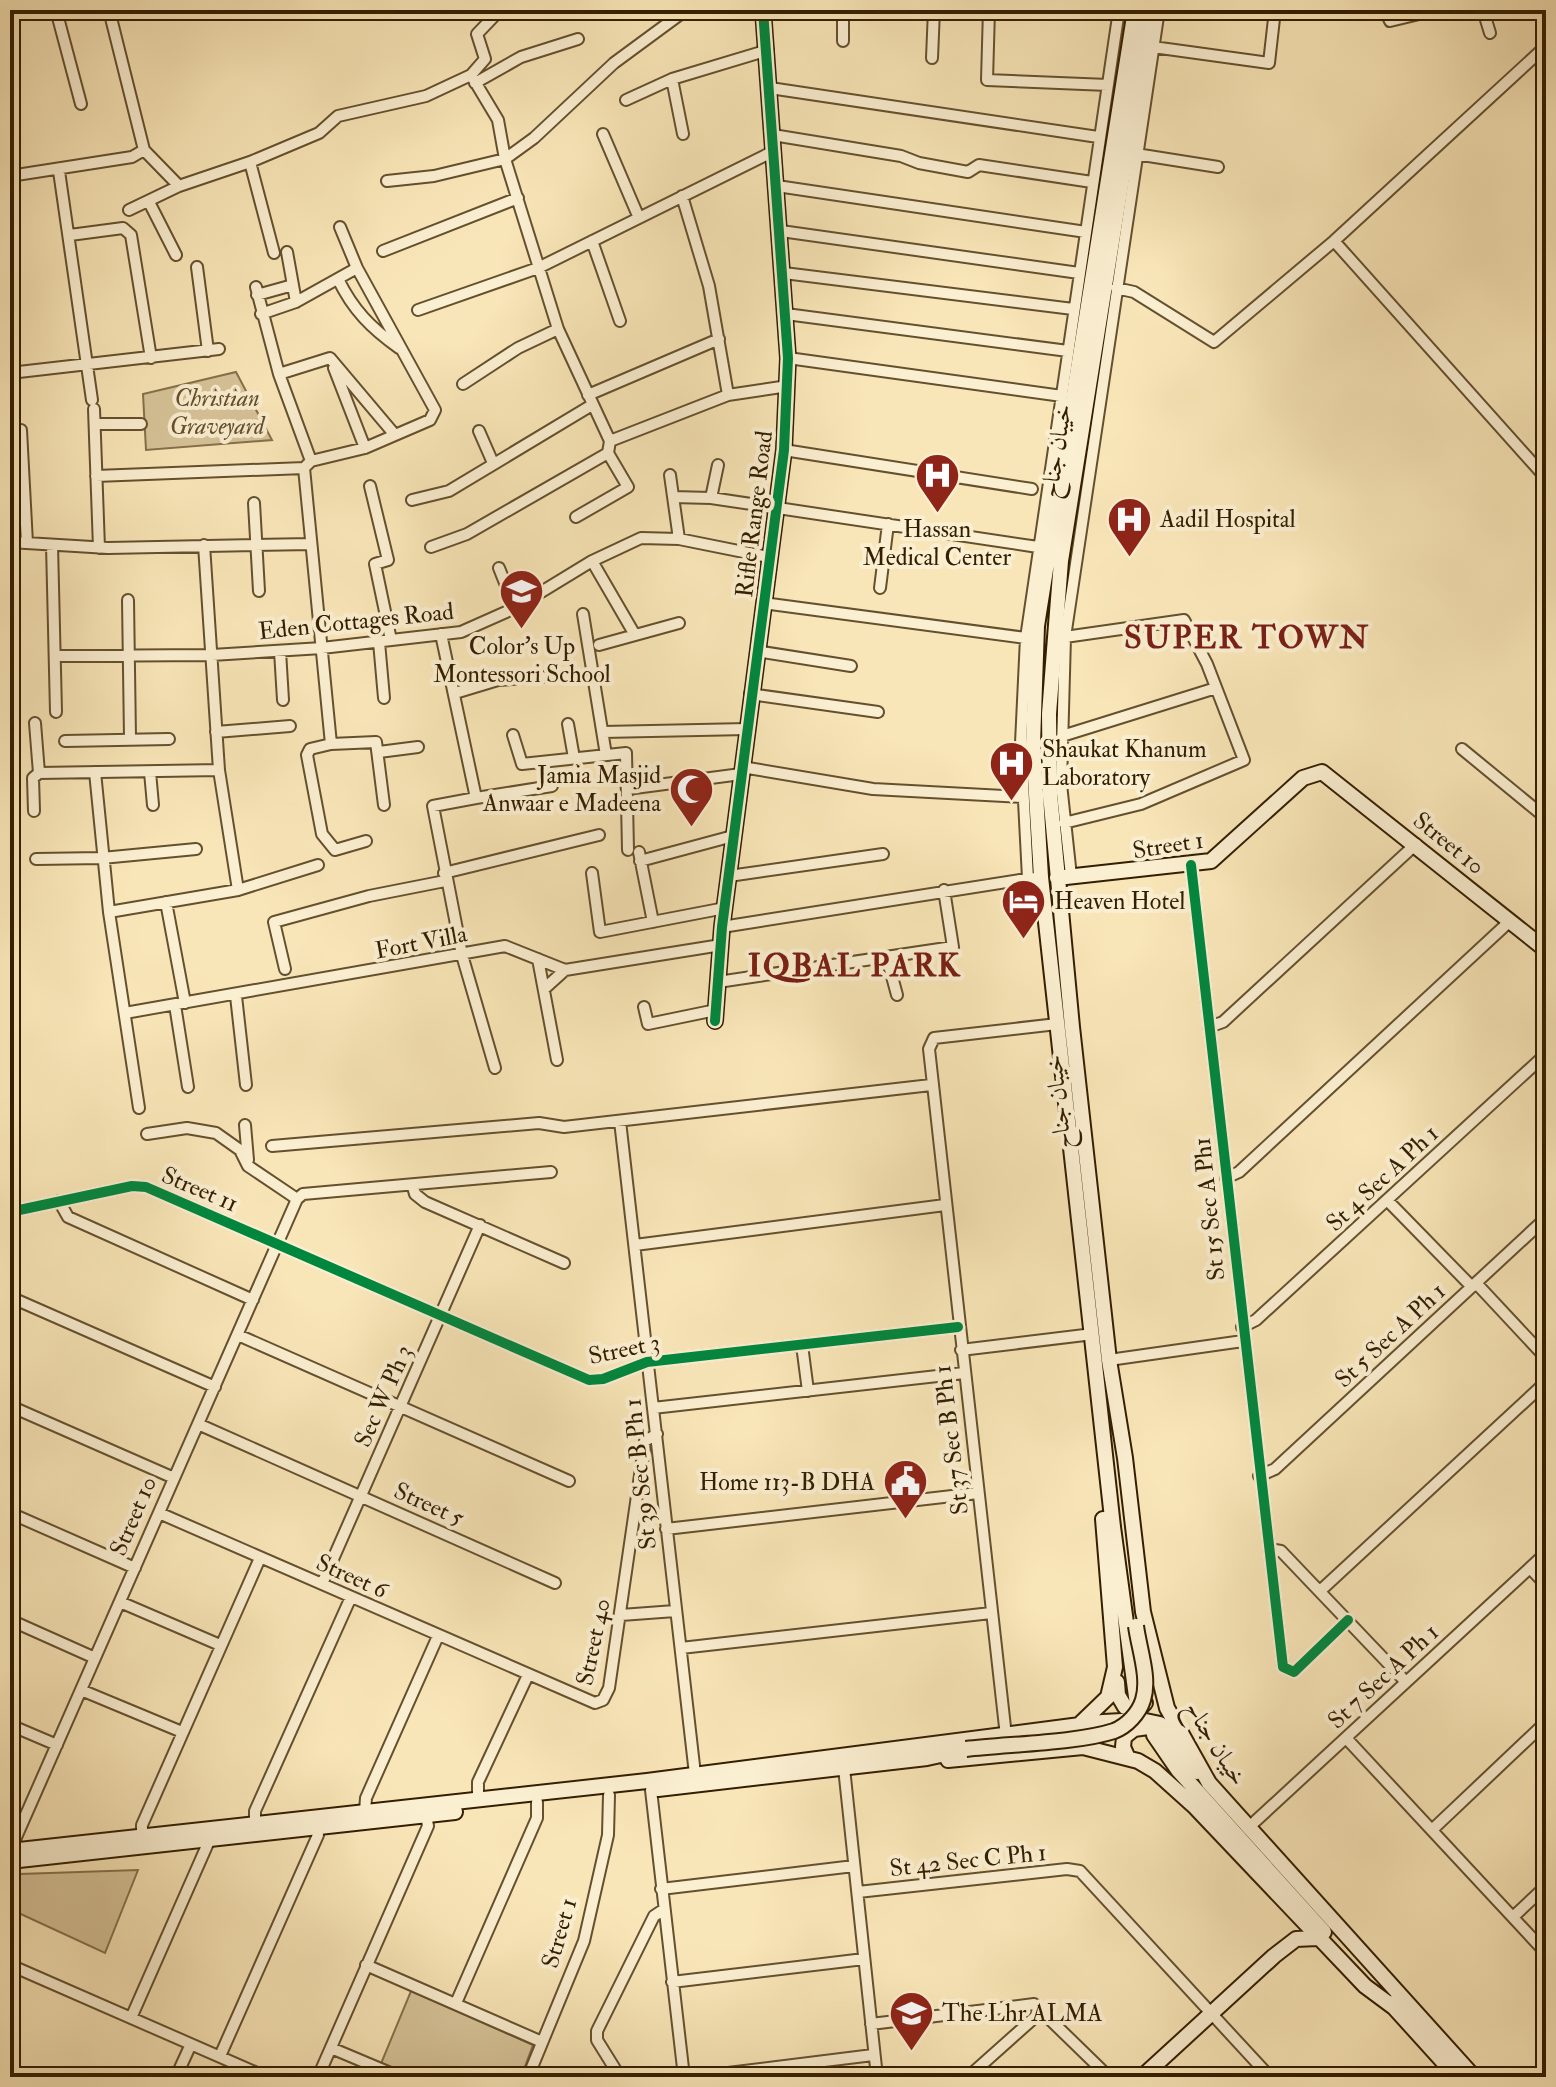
<svg xmlns="http://www.w3.org/2000/svg" width="1556" height="2087" viewBox="0 0 1556 2087" font-family="'IM FELL Double Pica',Amiri,serif">
  <rect width="100%" height="100%" fill="#f9e6b8"/>
  <filter id="stains"><feTurbulence type="fractalNoise" baseFrequency=".0025" numOctaves="4"/><feColorMatrix values="0 0 0 0 .2 0 0 0 0 .09 0 0 0 0 .02 0 0 0 .5 -.17"/></filter>
  <radialGradient id="worn" r=".72"><stop offset=".6" stop-color="#630" stop-opacity="0"/><stop offset="1" stop-color="#630" stop-opacity=".3"/></radialGradient>
  <!-- green -->
  <path fill="#d7c499" stroke="#85714c" stroke-width="2" d="M236,372L272,440L146,450L143,394Z
    M138,1870L105,1953L10,1909V1896L20,1874Z
    M411,1991L533,2045L521,2077H407L380,2066Z"/>
  <g fill="none" stroke-linecap="round" stroke-linejoin="round">
    <defs>
      <path id="street" d="M56,10L81,104
        M109,10L144,150L179,186
        M221,10H236
        M989,10L987,80L1108,85
        M1385,10L1390,21L1436,10
        M1483,10L1490,33
        M843,41V10
        M1153,47L1269,63L1275,10
        M932,58L934,10
        M672,79L683,134
        M475,83L521,57L578,39
        M770,88L1098,137
        M626,100L672,79L768,50
        M603,134L639,218
        M773,135L901,156L919,163L968,172L979,165L1092,182
        M1136,154L1218,167
        M250,162L274,253
        M59,171L92,400
        M10,176L132,157L144,150
        M387,181L434,176L505,159L534,138L614,63L686,10
        M777,186L1086,232
        M682,196L709,286L728,395
        M149,202L176,255
        M129,210L179,186L250,162L319,133L338,116L426,96L471,75L485,59L477,34L500,10
        M340,227L357,268L435,410L430,420L365,448L311,461L304,468L331,744L310,749L307,755L322,834L335,850L366,841
        M781,231L1079,273
        M70,235L123,228L131,235L151,358
        M592,241L620,321
        M1334,241L1546,478
        M383,251L518,198
        M287,252L296,302
        M197,267L208,351
        M784,273L1073,309
        M338,279C353,310 371,328 399,348
        M256,287L279,374L311,461
        M1116,288L1134,292L1214,342L1334,241L1546,46
        M257,295L293,285
        M418,310L538,268L774,151
        M261,314L296,302L357,268
        M786,314L1068,351
        M788,358L1062,396
        M334,368L365,448
        M10,373L219,349
        M279,374L330,358L395,435
        M463,384L518,348L558,329
        M588,395L719,339
        M94,409L99,548
        M95,424H141
        M21,430L27,543
        M479,431L493,463
        M610,441L728,395L788,386
        M784,450L1032,489
        M670,475L679,539
        M96,476L304,468
        M370,486L388,560L375,564L391,640
        M673,497L711,498L1038,547
        M711,498L718,465
        M412,500L449,491L592,405
        M254,503L259,591
        M576,517L628,487L608,453
        M10,542L108,548L311,544
        M52,545L56,712
        M204,545L219,770L238,890
        M431,547L467,534L608,453L610,441L558,329L505,159L498,120L471,75
        M592,561L635,635
        M499,568L515,608
        M880,588L888,524
        M128,600L130,738
        M763,603L1026,638
        M583,614L606,755
        M441,634L476,798L433,806L462,955L495,1068
        M379,642L384,698
        M599,645L679,623
        M280,651L283,700
        M756,651L851,666
        M55,656L212,655L322,648L461,632L515,608L592,561L641,538L679,539L768,557
        M455,693L498,680L542,677
        M750,694L878,712
        M35,723L39,773L219,770
        M568,724L574,758
        M216,732L290,726
        M603,732L747,729
        M513,735L522,764L626,753L628,850
        M1062,736L1216,688
        M65,741L169,739
        M331,744L376,742L384,805
        M1462,749L1546,818
        M379,752L418,747
        M742,767L873,789L1023,797
        M95,772L109,912L139,1108
        M150,772L153,805
        M627,789L741,774
        M476,798L552,786
        M34,811L33,778L39,773
        M1064,823L1141,804L1244,760L1207,664L1184,620L1065,637
        M639,852L653,922
        M36,859L102,858L196,849
        M640,861L733,836
        M1191,865L1283,1667L1294,1672L1348,1620
        M444,873L599,835
        M592,873L600,932L725,908
        M729,876L883,854
        M1071,876L1061,784L1065,637L1159,10
        M1028,878L1021,743L1026,638L1119,10
        M166,902L185,1003
        M109,912L238,890L318,865
        M722,927L1032,878
        M887,958L897,995
        M538,959L557,1060
        M285,969L274,922L369,896L445,881
        M718,982L953,947L944,890
        M544,989L565,970
        M236,996L246,1085
        M175,1005L188,1087
        M644,1007L648,1024L716,1010
        M125,1013L505,946L565,970L721,945
        M1209,1027L1223,1022L1416,844
        M620,1121L695,1774
        M245,1125L248,1160
        M147,1134L187,1128L216,1133L240,1150L248,1166L297,1199
        M272,1146L539,1123L564,1127L931,1085
        M1226,1178L1239,1172L1510,921
        M413,1187L415,1194L425,1202L564,1263
        M297,1199L303,1194L551,1172
        M1387,1200L1472,1287
        M59,1201L68,1217L253,1300
        M10,1212L132,1186L146,1187L589,1380L603,1379L647,1362L958,1327
        M635,1245L945,1205
        M1476,1283L1546,1358
        M10,1297L215,1387
        M1242,1327L1256,1320L1546,1054
        M238,1335L569,1481
        M802,1345L808,1391
        M961,1350L1093,1334
        M1109,1360L1243,1341
        M10,1406L174,1478
        M653,1408L964,1373
        M198,1424L555,1583
        M1259,1476L1275,1469L1546,1218
        M10,1513L135,1568
        M159,1513L595,1703L603,1700L609,1688L645,1441L657,1434
        M666,1529L978,1493
        M1269,1549L1281,1551L1405,1681
        M1530,1568L1546,1585
        M322,1584L480,1225
        M1320,1591L1546,1382
        M120,1602L220,1645
        M621,1615L675,1611
        M10,1620L95,1658
        M681,1648L991,1613
        M81,1690L182,1732
        M10,1725L57,1745
        M1006,1736L929,1049L934,1038L1057,1024
        M1346,1738L1546,1953
        M844,1768L877,2077
        M651,1790L684,2077
        M478,1800V1782L528,1675
        M365,1811L366,1798L438,1636
        M255,1824V1811L351,1597
        M1248,1828L1546,1553
        M1433,1829L1546,1722
        M142,1837V1825L260,1558
        M10,1851L297,1199
        M661,1889L854,1866
        M858,1892L1067,1869L1080,1871L1270,2077
        M1513,1917L1546,1886
        M10,1965L266,2077
        M366,1965L542,2042
        M672,1982L864,1959
        M456,2003L537,1818V1802
        M131,2018L209,1841
        M871,2024L1034,2004L1109,2077
        M331,2048L400,2077
        M220,2056L318,1835L317,1828
        M10,2070L25,2077
        M176,2077L191,2044
        M318,2077L428,1826L426,1815
        M528,2077L584,1941L608,1835L609,1795
        M620,2077L597,2040V2031L654,1916L663,1910
        M695,2077L873,2055
        M968,2077L1043,2010"/>
      <path id="secondary" d="M1135,10L1037,626L1033,744L1041,877L1113,1527L1137,1704
        M1149,10L1061,561L1049,714L1050,794L1072,1027L1109,1360L1125,1458L1143,1612L1167,1708L1209,1783L1474,2077
        M1057,878L1211,861L1303,778L1322,772L1546,950
        M715,1021L722,927L784,450L788,358L763,10
        M1117,1682L1118,1695L1125,1707L1138,1710L1145,1703
        M1080,1724L1108,1697L1115,1667L1103,1519
        M1154,1735L1178,1770L1324,1932
        M1127,1756L1123,1747L1124,1737L1134,1729L1148,1727
        M948,1760L1083,1747L1138,1761L1155,1771L1194,1806L1365,1986L1396,2009
        M658,1789L927,1758L959,1751
        M10,1851L647,1781L1103,1722L1141,1720L1160,1724L1180,1754L1197,1772
        M10,1861L455,1812
        M1390,2003L1457,2077
        M1142,2077L1274,1956L1296,1939L1317,1938"/>
    </defs>
    <!-- street casing -->
    <use href="#street" stroke="#64502e" stroke-width="14"/>
    <!-- secondary casing -->
    <use href="#secondary" stroke="#331e00" stroke-width="18"/>
    <!-- street -->
    <use href="#street" stroke="#fbefd1" stroke-width="10"/>
    <!-- secondary -->
    <use href="#secondary" stroke="#fbefd1" stroke-width="14"/>
    <defs>
      <path id="secondary-bridge" d="M966,1749C1008,1744 1077,1743 1114,1731C1127,1726 1139,1713 1143,1700C1150,1678 1139,1649 1136,1626"/>
    </defs>
    <!-- secondary-bridge casing -->
    <use href="#secondary-bridge" stroke="#331e00" stroke-width="18" stroke-linecap="butt"/>
    <!-- secondary-bridge -->
    <use href="#secondary-bridge" stroke="#fbefd1" stroke-width="14"/>
    <defs>
      <path id="cycleway" d="M1191,865L1283,1667L1294,1672L1348,1620
        M715,1021L722,927L784,450L788,358L763,10
        M10,1212L132,1186L146,1187L589,1380L603,1379L647,1362L958,1327"/>
    </defs>
    <!-- cycleway casing -->
    <use href="#cycleway" stroke="#fbefd1" stroke-width="15"/>
    <!-- cycleway -->
    <use href="#cycleway" stroke="#00873e" stroke-width="10"/>
  </g>
  <!-- icons -->
  <defs>
    <symbol id="hospital-pin" viewBox="-11 -11 22 30"><path d="M0 17L-7.5 6A9.5 9.5 0 1 1 7.5 6Z" fill="#8f2418" stroke="#fbefd1"/><path d="M-5-5h3v3.5h4V-5h3V5h-3V1.5h-4V5h-3Z" fill="#fff"/></symbol>
    <symbol id="school-pin" viewBox="-11 -11 22 30"><path d="M0 17L-7.5 6A9.5 9.5 0 1 1 7.5 6Z" fill="#8f2418" stroke="#fbefd1"/><path d="M0-5L7-2L0 1L-7-2ZM-4 1L0 2.5L4 1V4Q0 6-4 4Z" fill="#fff"/></symbol>
    <symbol id="mosque-pin" viewBox="-11 -11 22 30"><path d="M0 17L-7.5 6A9.5 9.5 0 1 1 7.5 6Z" fill="#8f2418" stroke="#fbefd1"/><path d="M3.5-4.9A6 6 0 1 0 3.5 4.9A5 5 0 1 1 3.5-4.9Z" fill="#fff"/></symbol>
    <symbol id="hotel-pin" viewBox="-11 -11 22 30"><path d="M0 17L-7.5 6A9.5 9.5 0 1 1 7.5 6Z" fill="#8f2418" stroke="#fbefd1"/><path d="M-6-4.5h1.5V1H6V5H4.5V3h-9V5H-6ZM-4 0a1.8 1.8 0 1 1 3.6 0ZM.5 0V-2.5h3Q6-2.5 6 0Z" fill="#fff"/></symbol>
    <symbol id="civic-pin" viewBox="-11 -11 22 30"><path d="M0 17L-7.5 6A9.5 9.5 0 1 1 7.5 6Z" fill="#8f2418" stroke="#fbefd1"/><path d="M-.6-6.5H3V-4.5H.6V-3L4-1V1h2V6H-6V1h2V-1L-.6-3ZM-1.2 2.5V6h2.4V2.5Z" fill="#fff"/></symbol>
  </defs>
  <g fill-rule="evenodd">
    <use href="#hospital-pin" x="912" y="450" width="51" height="69"/>
    <use href="#hospital-pin" x="1104" y="494" width="51" height="69"/>
    <use href="#school-pin" x="496" y="566" width="51" height="69"/>
    <use href="#hospital-pin" x="986" y="738" width="51" height="69"/>
    <use href="#mosque-pin" x="666" y="764" width="51" height="69"/>
    <use href="#hotel-pin" x="998" y="876" width="51" height="69"/>
    <use href="#civic-pin" x="880" y="1456" width="51" height="69"/>
    <use href="#school-pin" x="886" y="1988" width="51" height="69"/>
  </g>
  <g text-anchor="middle" stroke-width="8" stroke-linejoin="round" paint-order="stroke">
    <!-- park labels -->
    <g font-size="24" font-style="italic" fill="#64502e" stroke="#fbefd1">
      <text x="217" y="406">Christian<tspan x="217" dy="28">Graveyard</tspan></text>
    </g>
    <!-- street labels -->
    <g font-size="24" fill="#331e00" stroke="#fbefd1">
      <text transform="translate(1056 451) rotate(-81)" y="8">خیبان جناح</text>
      <text transform="translate(754 514) rotate(-83)" y="8">Rifle Range Road</text>
      <text transform="translate(356 621) rotate(-6)" y="8">Eden Cottages Road</text>
      <text transform="translate(1449 843) rotate(39)" y="8">Street 10</text>
      <text transform="translate(1168 845) rotate(-9)" y="8">Street 1</text>
      <text transform="translate(421 942) rotate(-11)" y="8">Fort Villa</text>
      <text transform="translate(1058 1102) rotate(-96)" y="8">خیبان جناح</text>
      <text transform="translate(1382 1178) rotate(-43)" y="8">St 4 Sec A Ph 1</text>
      <text transform="translate(200 1189) rotate(23)" y="8">Street 11</text>
      <text transform="translate(1209 1209) rotate(-96)" y="8">St 15 Sec A Ph1</text>
      <text transform="translate(1390 1335) rotate(-43)" y="8">St 5 Sec A Ph 1</text>
      <text transform="translate(624 1349) rotate(-12)" y="8">Street 3</text>
      <text transform="translate(383 1396) rotate(-66)" y="8">Sec W Ph 3</text>
      <text transform="translate(951 1440) rotate(-97)" y="8">St 37 Sec B Ph 1</text>
      <text transform="translate(640 1474) rotate(-96)" y="8">St 39 Sec B Ph 1</text>
      <text transform="translate(429 1504) rotate(24)" y="8">Street 5</text>
      <text transform="translate(133 1516) rotate(-67)" y="8">Street 10</text>
      <text transform="translate(352 1576) rotate(24)" y="8">Street 6</text>
      <text transform="translate(593 1642) rotate(-78)" y="8">Street 40</text>
      <text transform="translate(1383 1676) rotate(-43)" y="8">St 7 Sec A Ph 1</text>
      <text transform="translate(1216 1743) rotate(58)" y="8">خیبان جناح</text>
      <text transform="translate(968 1860) rotate(-6)" y="8">St 42 Sec C Ph 1</text>
      <text transform="translate(559 1933) rotate(-74)" y="8">Street 1</text>
    </g>
    <!-- poi labels -->
    <g font-size="24" fill="#331e00" stroke="#fbefd1" text-anchor="start">
      <text x="1160" y="527">Aadil Hospital</text>
      <text x="937" y="537" text-anchor="middle">Hassan<tspan x="937" dy="28">Medical Center</tspan></text>
      <text x="522" y="654" text-anchor="middle">Color's Up<tspan x="522" dy="28">Montessori School</tspan></text>
      <text x="1042" y="757">Shaukat Khanum<tspan x="1042" dy="28">Laboratory</tspan></text>
      <text x="661" y="783" text-anchor="end">Jamia Masjid<tspan x="661" dy="28">Anwaar e Madeena</tspan></text>
      <text x="1054" y="909">Heaven Hotel</text>
      <text x="875" y="1490" text-anchor="end">Home 113-B DHA</text>
      <text x="942" y="2021">The Lhr ALMA</text>
    </g>
    <!-- district labels -->
    <g font-size="32" font-weight="bold" letter-spacing="2" fill="#7a1f14" stroke="#fbefd1">
      <text x="1247" y="648">SUPER TOWN</text>
      <text x="855" y="976">IQBAL PARK</text>
    </g>
  </g>
  <!-- margin -->
  <rect width="1556" height="2087" fill="none" stroke="#f9e6b8" stroke-width="40"/>
  <rect x="12" y="12" width="1532" height="2063" fill="none" stroke="#331e00" stroke-width="4"/>
  <rect x="20" y="20" width="1516" height="2047" fill="none" stroke="#331e00" stroke-width="2"/>
  <rect width="100%" height="100%" filter="url(#stains)"/>
  <rect width="100%" height="100%" fill="url(#worn)"/>
</svg>
